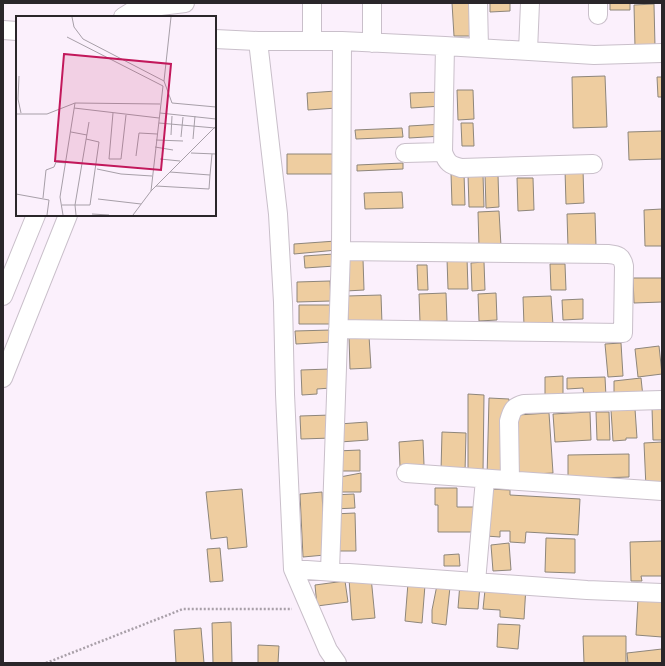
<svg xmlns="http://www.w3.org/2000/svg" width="665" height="666" viewBox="0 0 665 666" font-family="'Open Sans',sans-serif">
  <rect width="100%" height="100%" fill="#fbf0fc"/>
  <!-- building -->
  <path fill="#eecda0" stroke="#8e867b" d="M452,3H471L473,36H454Z
    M490,3H510V11L490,12Z
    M610,3H630V10H610Z
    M654,4L655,47H635L634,5Z
    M605,76L607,127L573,128L572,77Z
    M657,77H662V97H658Z
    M457,90H473L474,119L458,120Z
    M336,91L337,108L308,110L307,93Z
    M442,92V106L411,108L410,93Z
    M461,123H473L474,146H462Z
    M443,124V136L409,138V126Z
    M402,128L403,137L356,139L355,130Z
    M662,131V159L629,160L628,132Z
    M287,154H335V174H287Z
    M403,163V169L357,171V165Z
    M565,170H583L584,203L566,204Z
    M451,173H464L465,205H452Z
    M468,175H483L484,207H469Z
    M485,175H498L499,207L486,208Z
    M517,178H533L534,210L518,211Z
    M402,192L403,208L365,209L364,193Z
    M662,209V246H645L644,210Z
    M499,211L501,246L479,247L478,212Z
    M595,213L596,246L568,247L567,214Z
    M336,241L337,250L294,254V244Z
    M334,254L335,266L305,268L304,256Z
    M467,258L468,289H448L447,259Z
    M345,259H363L364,290L346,291Z
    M484,262L485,290L472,291L471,263Z
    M550,264H565L566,290H551Z
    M417,265H427L428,290H418Z
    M633,278H662V302L634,303Z
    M330,281L331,301L297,302V282Z
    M446,293L447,321L420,322L419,294Z
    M496,293L497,320L479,321L478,294Z
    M381,295L382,324L348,325L347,296Z
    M551,296L553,325L524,326L523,297Z
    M583,299V319L563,320L562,300Z
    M299,305H332V324H299Z
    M331,330L332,342L296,344L295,331Z
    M369,336L371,368L350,369L349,337Z
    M621,343L623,376L608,377L605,344Z
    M659,346L662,374L638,377L635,349Z
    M330,369L331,388L317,389V394L302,395L301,370Z
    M563,376V398L545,397V377Z
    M605,377L606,397H584L583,388L567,389V378Z
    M641,378L643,397L614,398V381Z
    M468,394L484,395L483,472H468Z
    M489,398L509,399L507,479L487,478Z
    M652,408H662V440H653Z
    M635,409L637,438H626V440L613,441L611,410Z
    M590,412L591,440L555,442L553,414Z
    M596,412H609L610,440H597Z
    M549,413L553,473L516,475L518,415Z
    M331,415L332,438L301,439L300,416Z
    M367,422L368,440L340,442L339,424Z
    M442,432L466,433L465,472L441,471Z
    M423,440L424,465L400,466L399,442Z
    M662,442V488H646L644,443Z
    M360,450V471H336V451Z
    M629,454V477L568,479V455Z
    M361,473V492H339L340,477Z
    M435,488H457V507H476V532H438V505H435Z
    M242,489L247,547L228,549L227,537L211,539L206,492Z
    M488,489L510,490V495L580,499L578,535L526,532L525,543L510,542V531H500V537L486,536Z
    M322,492L325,555L303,557L300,494Z
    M354,494L355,508L334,509L333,495Z
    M355,513L356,551H334L333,514Z
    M546,538L575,539V573L545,572Z
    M662,541V576H641L642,581H631L630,542Z
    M509,543L511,570L493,571L491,545Z
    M220,548L223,581L210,582L207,549Z
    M459,554L460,566H444V555Z
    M371,577L375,618L352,620L349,579Z
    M345,581L348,602L317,606L315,585Z
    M408,583L425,585L422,623L405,621Z
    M460,583L480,585L478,609L458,608Z
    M437,585L450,587L446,625L432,623V610Z
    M526,586L524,619L500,617V610L483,609L485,590Z
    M638,599L662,600V637L636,635Z
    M231,622L232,663H213L212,623Z
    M498,624L520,625L518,649L497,647Z
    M201,628L204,663H176L174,630Z
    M583,636H626V663H584Z
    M258,645L279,646L278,663H258Z
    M662,649V663H628L627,653Z"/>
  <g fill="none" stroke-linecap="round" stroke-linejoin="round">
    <defs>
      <path id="minor" d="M372,3V43
        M478,3L479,48
        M598,15V3
        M123,17L136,9L185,3
        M3,30L17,31
        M215,39L258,41H342L445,46L594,55L662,53
        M258,41L278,214L283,302L285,394L293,569L328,650L337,663
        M312,41V3
        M445,46L443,152C447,163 450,165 461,168L593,164
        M528,51L530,3
        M405,153L443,152
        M3,296L36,215
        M338,329L623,333L624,266C622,256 618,255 608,254L341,251
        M3,378L68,215
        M406,473L662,491
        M510,480L509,421C512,410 513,407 524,404L662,400
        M293,569L587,590L662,593
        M330,571L341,251L342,41
        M476,582L485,479"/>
    </defs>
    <!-- minor casing -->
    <use href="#minor" stroke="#c9bfca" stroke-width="20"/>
    <!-- path -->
    <path stroke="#a9a0a9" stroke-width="2.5" stroke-dasharray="2 2" stroke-linecap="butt" d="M46,663L183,609H292"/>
    <!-- minor -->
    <use href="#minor" stroke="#fff" stroke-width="18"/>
  </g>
  <!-- overview -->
  <g transform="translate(16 16)">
    <rect width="200" height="200" fill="#fbf0fc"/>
    <path fill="none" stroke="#a79fa8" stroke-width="1" d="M56,1L58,11L67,23L148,65L156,87L200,91M51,21L147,70L135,175M3,60L2,83L5,97M148,65L155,1M58,92L143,102M97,97L93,143H105L110,99M144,97L200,103M0,98H31L59,87L144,88M143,107L199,112M55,116L71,119M155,119L156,100M165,121L167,101M177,123L179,100M140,124L167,125M139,131L157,134M175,137L200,138M120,140L123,117L141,118M144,143L164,145M81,153L105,158L136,160M194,159L196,138M140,170L193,173L194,159L154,156M0,178L33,184L31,199M27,182L30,154L38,151L40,146L50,147M82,183L125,188M46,189H74L83,126L70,123M76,198L93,199M47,199L44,181L59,87M60,199L59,189L73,106M117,199L135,175L200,110"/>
    <path fill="#c2185b" fill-opacity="0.15" stroke="#c2185b" stroke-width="2" d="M48,38L155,48L145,154L39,145Z"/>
    <rect width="200" height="200" fill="none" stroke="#2a262a" stroke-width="2"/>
  </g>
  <!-- border -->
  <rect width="665" height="666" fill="none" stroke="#2a262a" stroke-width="8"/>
</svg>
